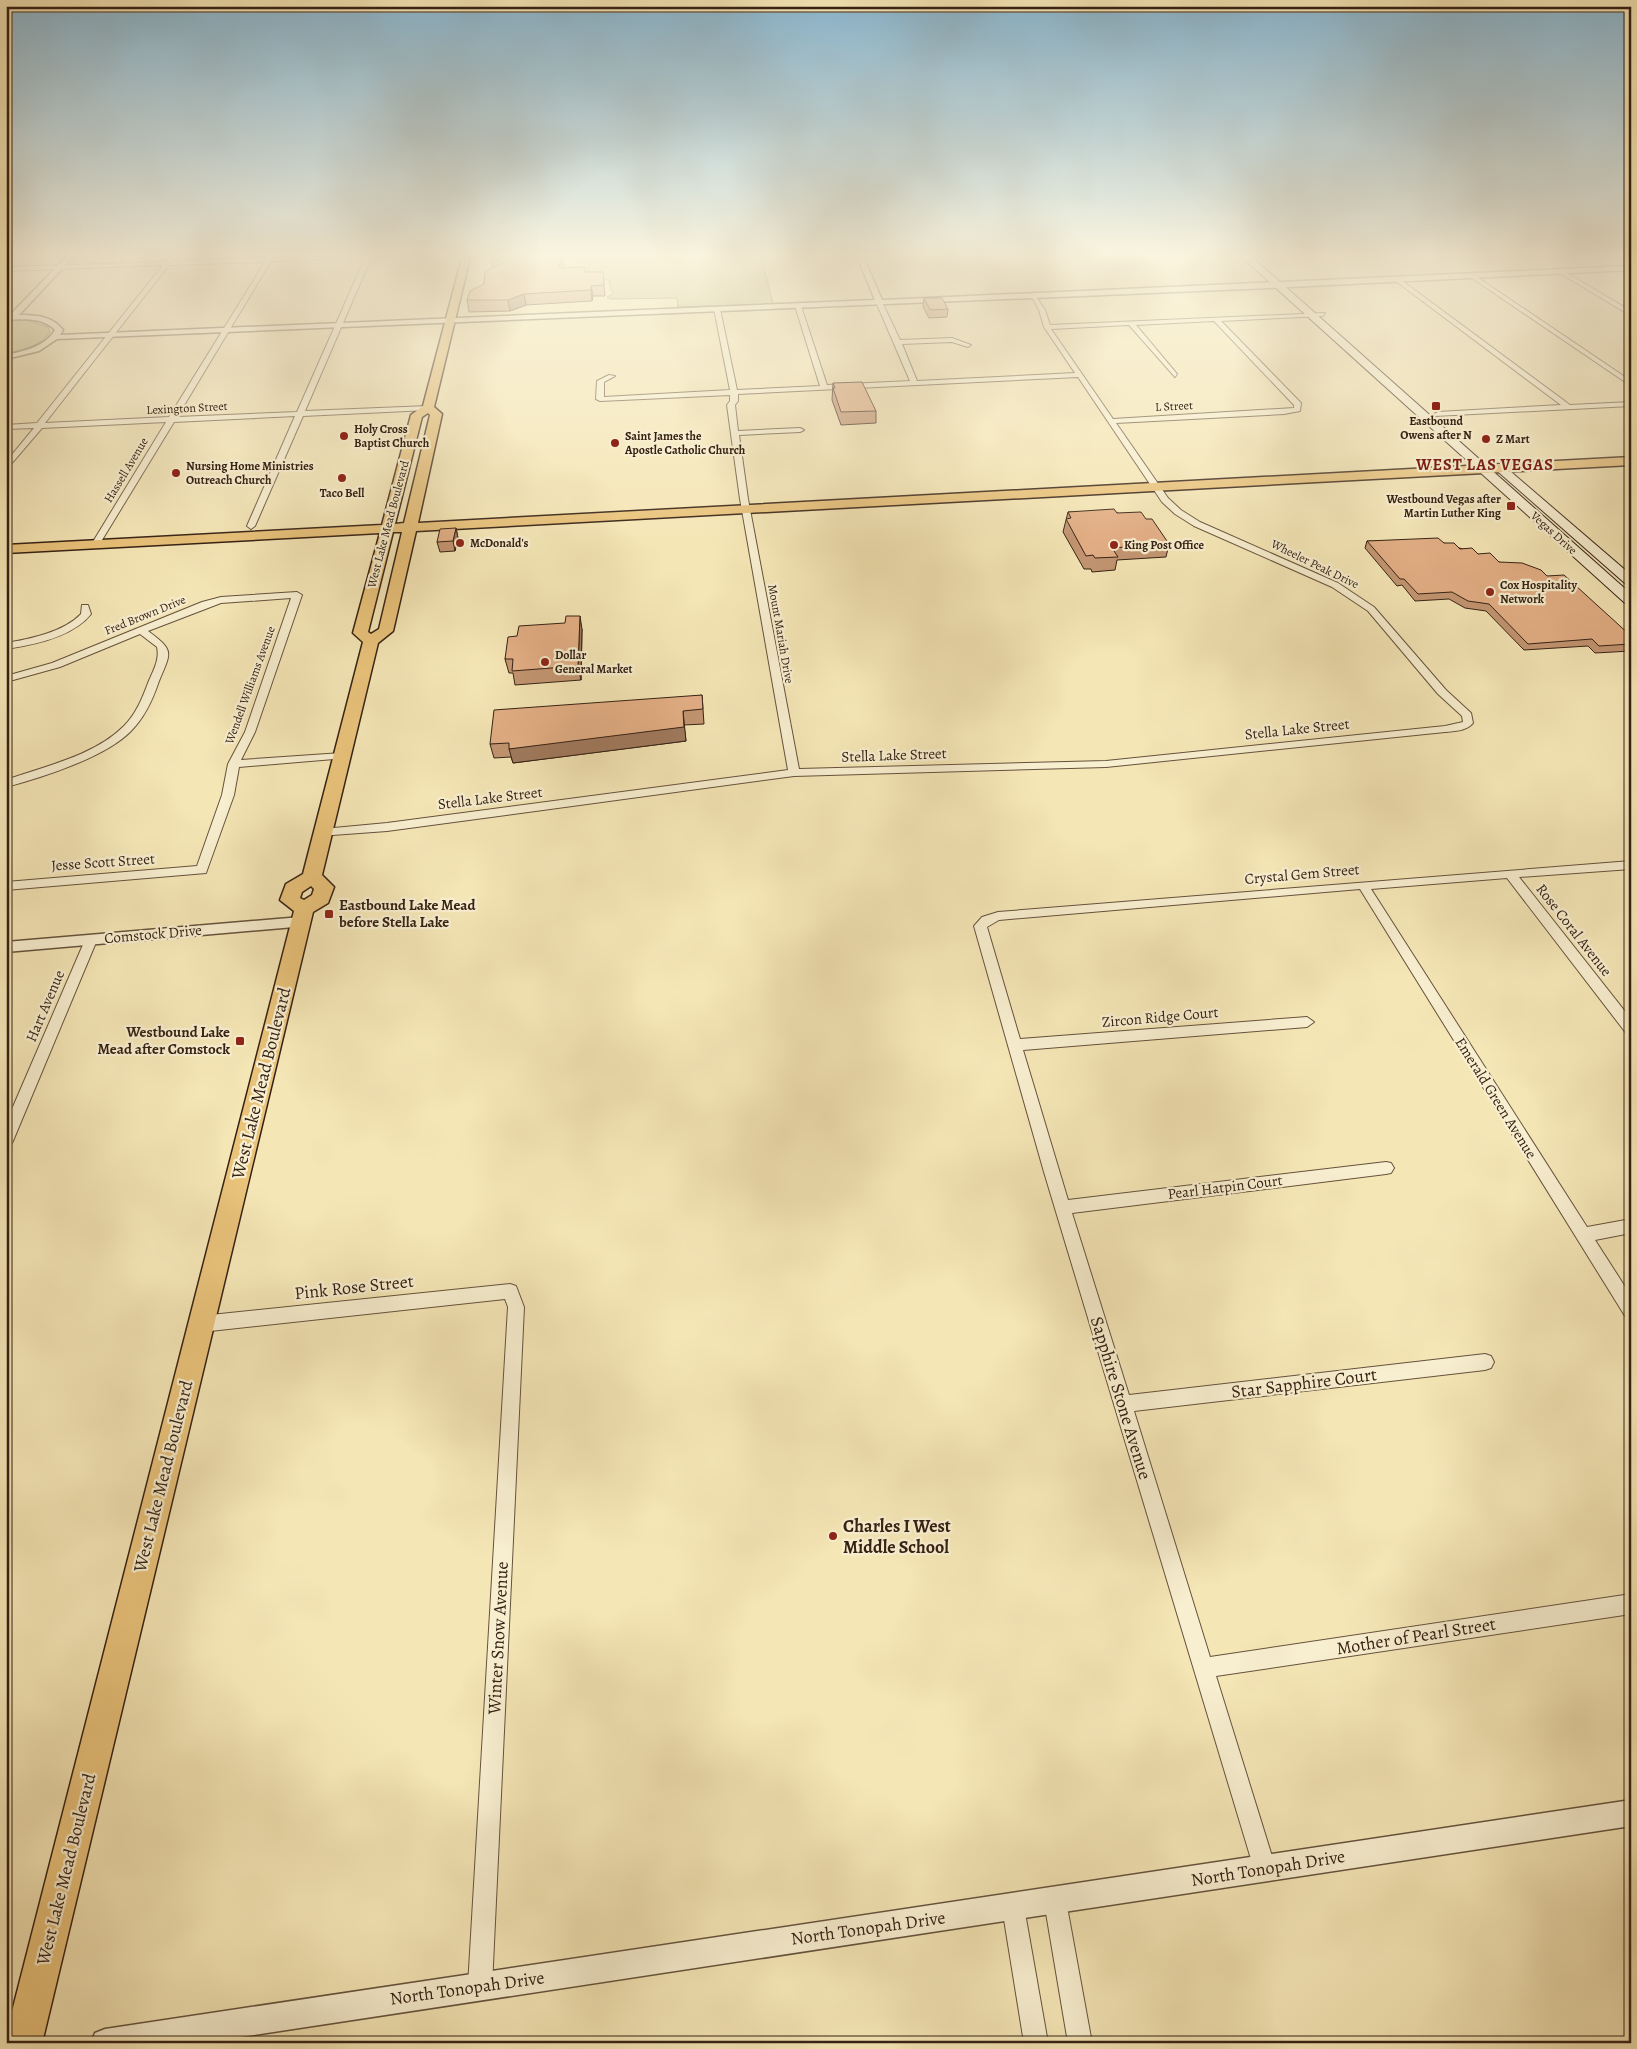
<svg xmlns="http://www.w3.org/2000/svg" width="1637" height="2049" viewBox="0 0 1637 2049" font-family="Alegreya,serif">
  <rect width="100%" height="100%" fill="#f5e6b6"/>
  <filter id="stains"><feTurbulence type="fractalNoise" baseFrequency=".004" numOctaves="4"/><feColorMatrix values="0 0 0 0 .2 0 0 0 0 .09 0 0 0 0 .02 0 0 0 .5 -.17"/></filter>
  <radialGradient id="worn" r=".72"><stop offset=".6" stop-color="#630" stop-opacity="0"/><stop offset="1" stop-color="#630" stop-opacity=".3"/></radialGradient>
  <!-- green -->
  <path fill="#c4c288" stroke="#7c724e" d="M577,254H761L773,304L678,307L677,298L611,299L607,297L614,293L610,289V281L588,272V263H576Z
    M6,320H25L48,327L50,332C41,346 22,350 6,354Z"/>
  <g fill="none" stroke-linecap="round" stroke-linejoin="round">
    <defs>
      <path id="minor" d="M270,254H274L273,258L434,254L371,258L305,411L428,406L432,408L428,410L303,416L255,526L251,529L247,526L295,416L174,422L99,545L92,547L91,545L166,422L42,428L6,470V462L34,428L6,429V425L37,423L163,265L6,271V267L166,262L171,257L174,259L172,261L267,258ZM365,258L297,412L177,417L271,261ZM265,262L169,417L45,423L169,265Z
        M1560,269L1631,311V316L1558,272Z
        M1471,273L1631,381V386L1469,276Z
        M1393,277H1397L1570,405L1631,402V406L1435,416L1434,414L1438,412L1561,405L1393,279Z
        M1031,295H1035L1045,310L1050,325L1325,313L1323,316L1221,321L1301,403L1300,411L1284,414L1116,423L1168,498L1181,510L1200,522L1338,583L1374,607L1446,690L1471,713L1473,723C1466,731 1456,731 1445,732L1106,767L794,776L387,831L319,836L317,833L323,829L387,823L788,770L740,499L727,405L730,401V395L600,401L596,399L597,381L609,375L615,376L604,382V397L730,390L714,309L717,307L720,309L737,390L820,386L795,306L798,304L801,306L827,385L910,381L876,302L879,300L882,302L900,340L952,338L971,345L968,347L952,342L902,344L917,381L1075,373L1044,327L1039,310ZM1214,321L1294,405V408L1113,419L1051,329L1129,325L1175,377L1177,374L1136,325ZM1078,377L1162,502L1175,514L1194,526L1332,587L1368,611L1438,694L1462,716L1463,722L1445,726L1106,761L799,769L748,499L739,435L800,432L804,430L800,428L738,431L735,405L738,401V394Z
        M297,592L302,595L255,732L241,760L342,753L347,756L346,758L239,767L234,795L206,873L6,890V882L197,866L222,795L228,764L245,732L291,598L221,603L148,631C175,651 171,652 159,681C153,699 145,717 131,731C106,757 41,778 6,787V780C45,766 94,756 124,726C136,714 142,699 148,683C153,671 160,660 157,647L140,634L60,667L6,682V676L52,663L202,602L221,597Z
        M82,605H88L91,614C73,637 34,645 6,649V643C30,639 64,632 81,614Z
        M1631,861V869L1519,877L1631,1019V1034L1626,1033L1507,878L1371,889L1587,1227L1631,1219V1233L1595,1240L1631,1296V1319L1625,1316L1360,889L999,920L987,927L1020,1039L1307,1017L1314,1022L1307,1027L1023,1050L1068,1200L1386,1162L1391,1163L1394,1168L1391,1173L1386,1174L1072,1213L1129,1395L1485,1354L1491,1356L1494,1362L1491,1368L1485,1370L1134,1411L1210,1657L1631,1594V1614L1216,1676L1276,1869L1273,1877L1265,1880L1257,1877L1254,1869L1044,1172L974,926L982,917L998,912Z
        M91,935L97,940L13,1141L11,1145L6,1147V1123L85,940Z
        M510,1284L516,1286L524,1307L492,1986L488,1994L480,1998L472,1994L468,1986L508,1307L505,1299L201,1332L195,1330L193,1324L195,1318L201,1316Z
        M1055,1890L1063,1893L1066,1901L1092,2043H1068L1044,1901L1047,1893Z
        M1013,1896L1021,1899L1024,1907L1048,2043H1024L1002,1907L1005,1899Z"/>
      <path id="tertiary" d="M69,254H76L19,315C36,315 52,316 63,330L60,335L875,300L856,254H862L882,300L1631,266V270L1269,288L57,339L39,351L6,359V355C24,351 45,347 55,330C43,317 22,319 6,320V316L10,315Z
        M1625,254H1631V258Z
        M301,917L306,918L308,922L306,926L6,952V942Z
        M1631,1800V1826L201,2043H91L95,2033L105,2029Z"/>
      <path id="secondary" d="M1249,254H1255L1253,258L1631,594V605L1626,604L1245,260V256Z
        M1499,464L1503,465L1631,575V586L1627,585L1495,469V465Z"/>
      <path id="primary" d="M463,254H471L434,407L442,414L418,523L1631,457V465L416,531L393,631L378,643L322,875L334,887L328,903L313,912L42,2043H6V2035L294,911L280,900L286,884L303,874L363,642L353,633L380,533L6,553V545L382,525L411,415L423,406ZM428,413L430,415L404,523L395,524L422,417ZM393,532H402L379,629L371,634L368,632ZM311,886L314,889L312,895L304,900L300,898L302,892Z"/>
    </defs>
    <!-- minor casing -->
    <use href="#minor" stroke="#65523c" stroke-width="2"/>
    <!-- tertiary casing -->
    <use href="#tertiary" stroke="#65523c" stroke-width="3"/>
    <!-- secondary casing -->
    <use href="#secondary" stroke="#352114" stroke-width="2"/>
    <!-- primary casing -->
    <use href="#primary" stroke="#352114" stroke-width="3"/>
    <!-- minor -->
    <use href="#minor" fill="#f8efd0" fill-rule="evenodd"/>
    <!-- tertiary -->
    <use href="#tertiary" fill="#f8efd0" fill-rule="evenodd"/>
    <!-- secondary -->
    <use href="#secondary" fill="#f8efd0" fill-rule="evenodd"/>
    <!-- primary -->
    <use href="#primary" fill="#eac37b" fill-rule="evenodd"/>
  </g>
  <!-- wall -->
  <path fill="#c49673" stroke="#352114" d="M490,255L564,266L563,268L585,272H603L605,296H593L592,301L526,305L510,311L469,312L467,300L484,284L495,267L492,266Z
    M924,298L948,309L947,317L929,318L923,307Z
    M833,383L876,411V423L841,425L832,400Z
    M1068,512L1117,513L1146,519L1169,544L1166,557L1117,560L1115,570L1092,572L1091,569H1084L1063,532Z
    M456,528L458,538L455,551L440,552L437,542Z
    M1367,541L1444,543L1478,554L1499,562L1547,576L1631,636V651L1595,653L1588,646L1524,650L1486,611L1465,608L1449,599L1415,601L1402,585L1397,586L1365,548Z
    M582,629L581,680L515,685L513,673H509L505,659L517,636Z
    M702,695L704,724L684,725L686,741L513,763L511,757L494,758L490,744Z"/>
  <!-- shaded-wall -->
  <path fill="#a07a5e" stroke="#352114" d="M562,255L564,266L560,279L559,268Z
    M591,286L593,296L592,301L591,290Z
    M524,294L526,305L510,311L508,300Z
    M456,528L458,538L455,551L453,541Z
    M580,616L582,629L581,680L578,666Z
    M683,711L686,741L513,763L509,749Z"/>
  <!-- building -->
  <path fill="#e4af86" stroke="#352114" d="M491,254H561L562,255L559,268L585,267V272H603L604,285L591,286V290L524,294L508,300H467L470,291L484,284L485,271L503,263L490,255Z
    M924,298H942L948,309L930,310Z
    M862,382L876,411L841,412L833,388H835L833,383Z
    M1114,509L1117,513L1141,512L1146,519H1152L1169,544L1112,548L1118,557L1095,558L1093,555L1086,556L1066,519L1071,518L1068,512Z
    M456,528L453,541L437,542L440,529Z
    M1438,538L1444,543H1454L1460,549L1472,548L1478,554L1490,553L1499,562L1522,563L1541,570L1547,576L1564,575L1631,636V644L1599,646L1592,639L1528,644L1489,604L1468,601L1452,592L1418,594L1404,579H1400L1367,541Z
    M566,616H580L578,666L512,671L513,659H505L508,637L517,636L519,626L565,623Z
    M702,695L703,709L683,711L684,727L509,749V743L490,744L494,710Z"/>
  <!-- sky -->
  <linearGradient id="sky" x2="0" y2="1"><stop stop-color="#8ab8d2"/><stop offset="0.47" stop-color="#faf4de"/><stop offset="1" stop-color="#faf4de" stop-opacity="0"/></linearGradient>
  <rect width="1637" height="541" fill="url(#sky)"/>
  <!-- markers -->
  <g fill="#8f2418" stroke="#f8efd0" stroke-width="2">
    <rect x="1431" y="401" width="10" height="10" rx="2.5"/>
    <circle cx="344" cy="436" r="5"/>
    <circle cx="1486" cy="439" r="5"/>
    <circle cx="615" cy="443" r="5"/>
    <circle cx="176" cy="473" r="5"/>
    <circle cx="342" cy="478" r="5"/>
    <rect x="1506" y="501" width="10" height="10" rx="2.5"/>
    <circle cx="460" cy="543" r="5"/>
    <circle cx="1114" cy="545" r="5"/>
    <circle cx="1490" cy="592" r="5"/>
    <circle cx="545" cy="662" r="5"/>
    <rect x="324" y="909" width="10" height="10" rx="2.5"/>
    <rect x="235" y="1036" width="10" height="10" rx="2.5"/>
    <circle cx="833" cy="1536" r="5"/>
  </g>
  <g text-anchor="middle" stroke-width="4.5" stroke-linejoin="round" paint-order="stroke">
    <!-- far-street labels -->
    <g font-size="12" fill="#352114" stroke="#f8efd0">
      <text transform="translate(1174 406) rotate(-3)" y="4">L Street</text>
      <text transform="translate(187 408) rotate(-3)" y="4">Lexington Street</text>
      <text transform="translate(126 470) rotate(-59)" y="4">Hassell Avenue</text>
      <text transform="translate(388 524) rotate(-75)" y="4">West Lake Mead Boulevard</text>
      <text transform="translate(1554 533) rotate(42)" y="4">Vegas Drive</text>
      <text transform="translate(1315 564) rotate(26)" y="4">Wheeler Peak Drive</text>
      <text transform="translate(145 615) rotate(-22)" y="4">Fred Brown Drive</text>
      <text transform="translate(781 634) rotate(80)" y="4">Mount Mariah Drive</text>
      <text transform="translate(250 685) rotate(-70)" y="4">Wendell Williams Avenue</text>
    </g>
    <!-- far-poi labels -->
    <g font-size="12" font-weight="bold" fill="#352114" stroke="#f8efd0" text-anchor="start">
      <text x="1436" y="425" text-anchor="middle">Eastbound<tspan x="1436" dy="14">Owens after N</tspan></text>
      <text x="354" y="433">Holy Cross<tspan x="354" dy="14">Baptist Church</tspan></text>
      <text x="625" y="440">Saint James the<tspan x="625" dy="14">Apostle Catholic Church</tspan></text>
      <text x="1496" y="443">Z Mart</text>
      <text x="186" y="470">Nursing Home Ministries<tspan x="186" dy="14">Outreach Church</tspan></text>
      <text x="342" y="497" text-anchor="middle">Taco Bell</text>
      <text x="1501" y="503" text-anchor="end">Westbound Vegas after<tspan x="1501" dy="14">Martin Luther King</tspan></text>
      <text x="470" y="547">McDonald's</text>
      <text x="1124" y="549">King Post Office</text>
      <text x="1500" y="589">Cox Hospitality<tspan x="1500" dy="14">Network</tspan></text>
      <text x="555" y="659">Dollar<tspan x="555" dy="14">General Market</tspan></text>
    </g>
    <!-- street labels -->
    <g font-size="15" fill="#352114" stroke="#f8efd0">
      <text transform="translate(1297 729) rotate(-6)" y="5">Stella Lake Street</text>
      <text transform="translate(894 755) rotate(-2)" y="5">Stella Lake Street</text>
      <text transform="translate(490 798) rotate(-7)" y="5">Stella Lake Street</text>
      <text transform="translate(103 862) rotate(-4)" y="5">Jesse Scott Street</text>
      <text transform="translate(1302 874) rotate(-5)" y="5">Crystal Gem Street</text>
      <text transform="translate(1574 930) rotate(52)" y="5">Rose Coral Avenue</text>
      <text transform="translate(153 934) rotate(-5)" y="5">Comstock Drive</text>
      <text transform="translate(45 1006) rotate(-67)" y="5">Hart Avenue</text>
      <text transform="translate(1160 1017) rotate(-5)" y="5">Zircon Ridge Court</text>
      <text transform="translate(1496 1098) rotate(58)" y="5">Emerald Green Avenue</text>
      <text transform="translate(1225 1187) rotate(-7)" y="5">Pearl Hatpin Court</text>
    </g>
    <!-- poi labels -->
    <g font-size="15" font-weight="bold" fill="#352114" stroke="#f8efd0" text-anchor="start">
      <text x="339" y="910">Eastbound Lake Mead<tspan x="339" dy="17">before Stella Lake</tspan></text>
      <text x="230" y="1037" text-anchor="end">Westbound Lake<tspan x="230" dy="17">Mead after Comstock</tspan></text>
    </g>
    <!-- far-district labels -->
    <g font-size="16" font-weight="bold" letter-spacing="1" fill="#7a1f14" stroke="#f8efd0">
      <text x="1485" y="470">WEST LAS VEGAS</text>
    </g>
    <!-- near-street labels -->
    <g font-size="18" fill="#352114" stroke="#f8efd0">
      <text transform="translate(261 1083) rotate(-76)" y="6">West Lake Mead Boulevard</text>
      <text transform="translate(354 1287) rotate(-6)" y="6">Pink Rose Street</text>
      <text transform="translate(1304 1383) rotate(-7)" y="6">Star Sapphire Court</text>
      <text transform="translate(1121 1398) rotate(73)" y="6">Sapphire Stone Avenue</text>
      <text transform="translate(163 1476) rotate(-76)" y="6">West Lake Mead Boulevard</text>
      <text transform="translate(1416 1636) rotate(-9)" y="6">Mother of Pearl Street</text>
      <text transform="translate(498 1638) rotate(-87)" y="6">Winter Snow Avenue</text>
      <text transform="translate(1268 1868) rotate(-9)" y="6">North Tonopah Drive</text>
      <text transform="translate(66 1869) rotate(-76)" y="6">West Lake Mead Boulevard</text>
      <text transform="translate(868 1928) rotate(-8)" y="6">North Tonopah Drive</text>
      <text transform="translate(467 1988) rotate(-8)" y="6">North Tonopah Drive</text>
    </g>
    <!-- near-poi labels -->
    <g font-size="18" font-weight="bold" fill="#352114" stroke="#f8efd0" text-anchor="start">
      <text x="843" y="1532">Charles I West<tspan x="843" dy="21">Middle School</tspan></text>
    </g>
  </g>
  <!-- margin -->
  <rect width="1637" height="2049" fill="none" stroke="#f5e6b6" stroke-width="25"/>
  <rect x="8" y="8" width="1622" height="2034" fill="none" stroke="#352114" stroke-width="2.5"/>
  <rect x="12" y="12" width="1612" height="2024" fill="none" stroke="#352114"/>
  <rect width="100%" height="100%" filter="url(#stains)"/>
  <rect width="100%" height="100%" fill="url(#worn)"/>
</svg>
